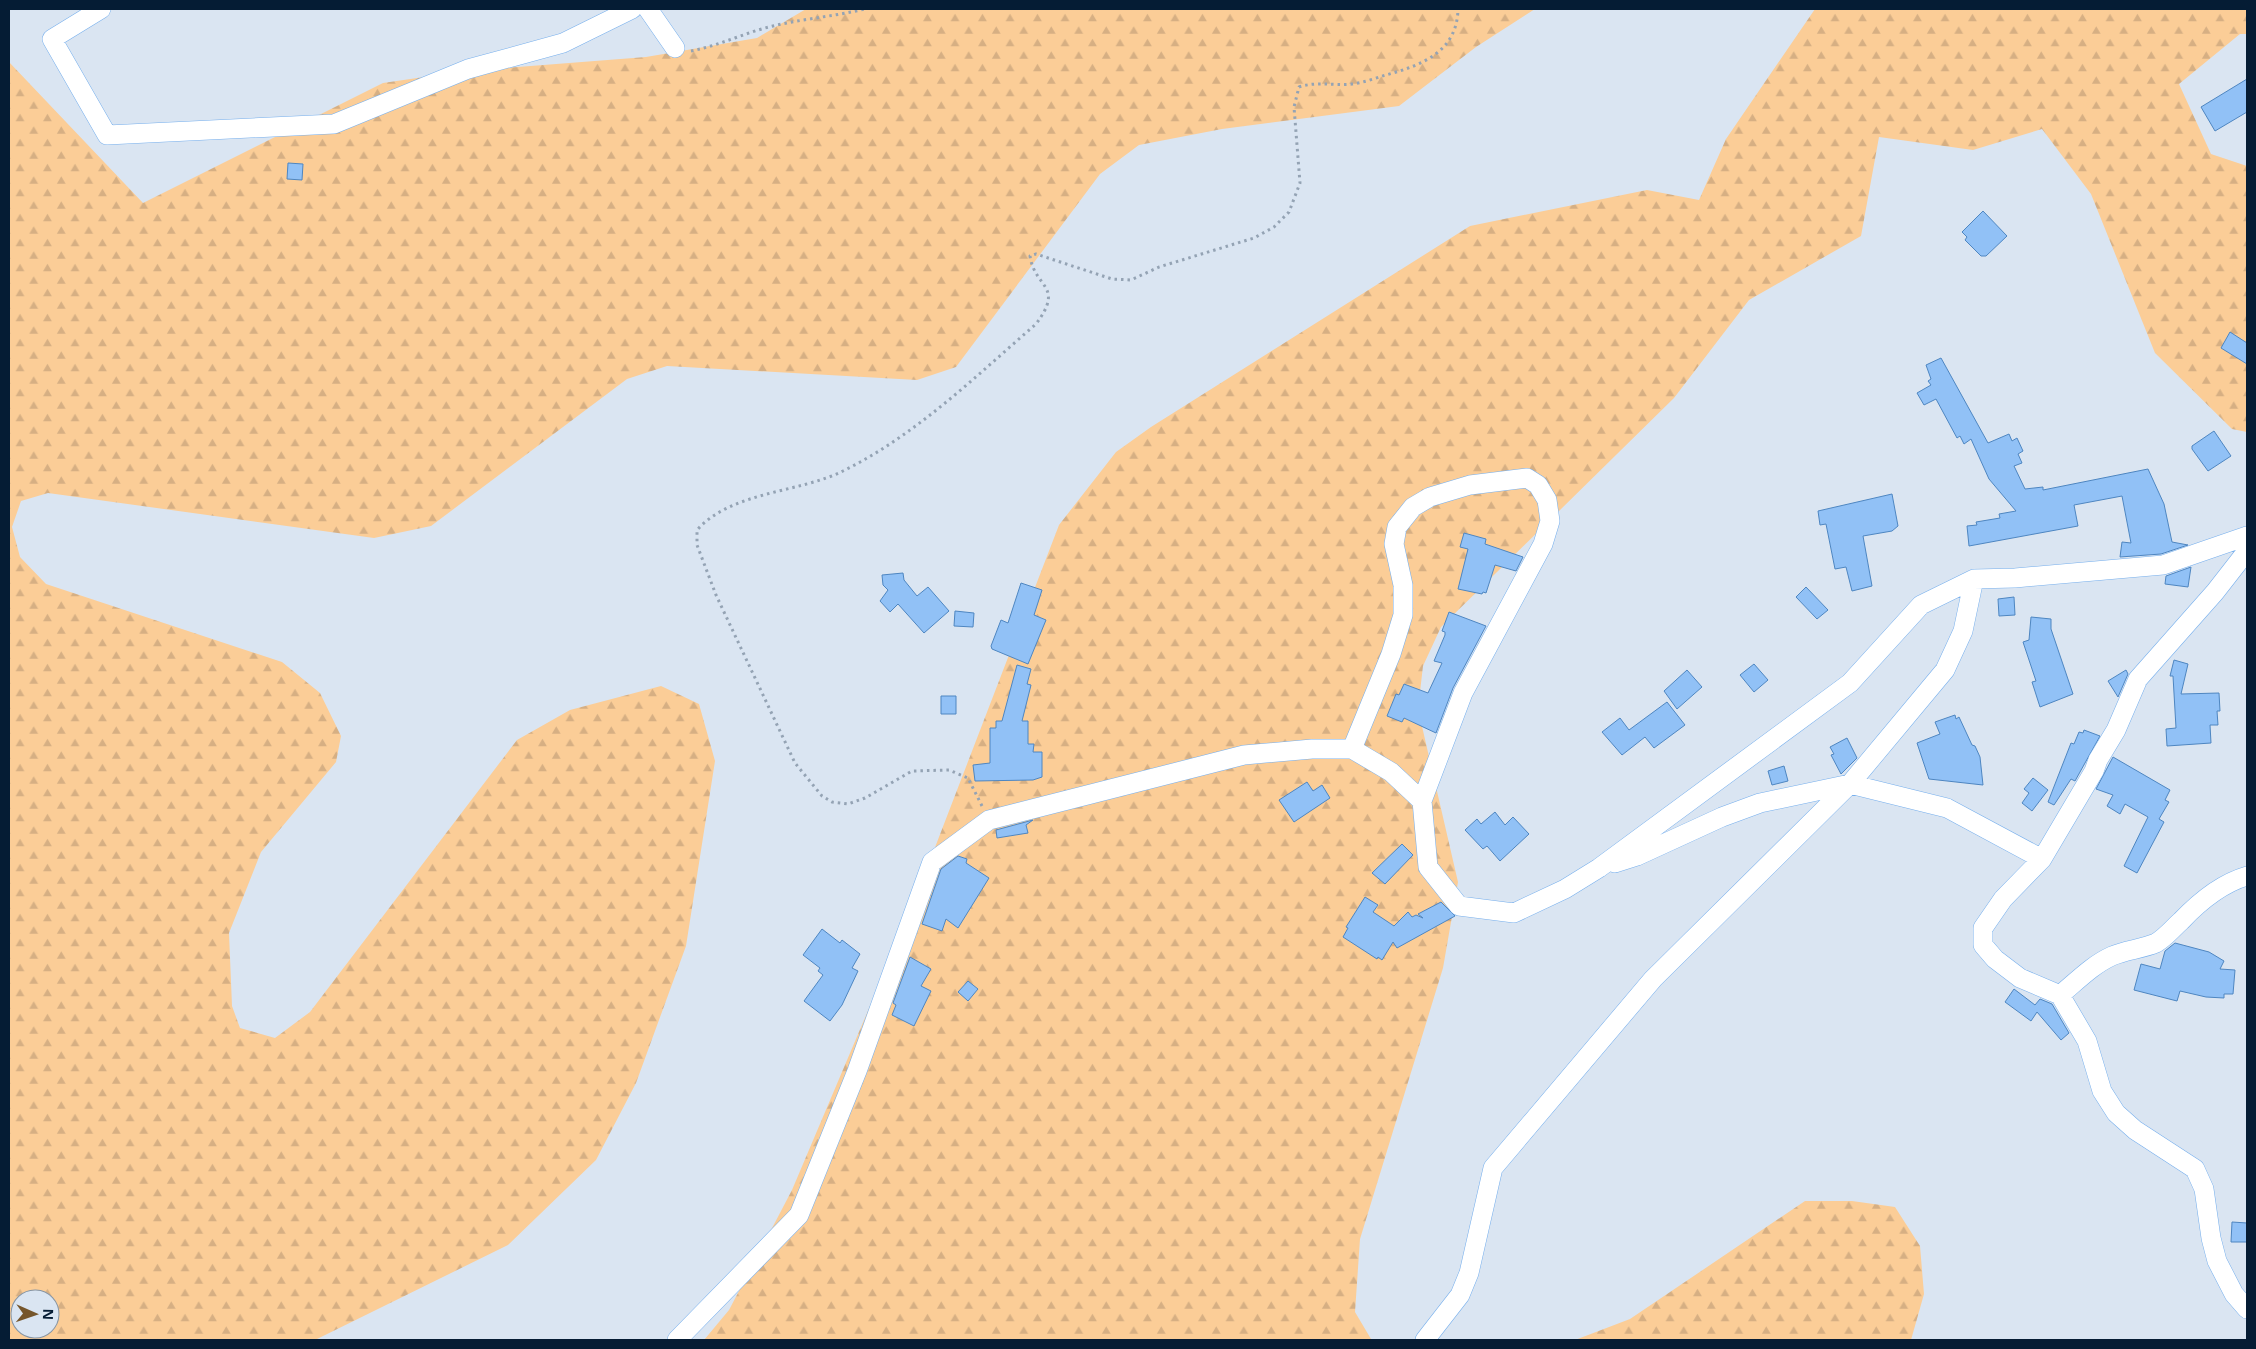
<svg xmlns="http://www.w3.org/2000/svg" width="2256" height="1349" viewBox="0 0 2256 1349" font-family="'Noto Sans',sans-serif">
  <defs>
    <pattern id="forest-firs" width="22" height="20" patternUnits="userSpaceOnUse" patternTransform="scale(1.25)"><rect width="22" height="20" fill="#fbcd97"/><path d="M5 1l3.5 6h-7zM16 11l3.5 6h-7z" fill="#d6af83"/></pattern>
  </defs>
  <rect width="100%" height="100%" fill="#dae5f2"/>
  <!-- forest -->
  <path fill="url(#forest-firs)" fill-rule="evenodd" d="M806,9H1535L1476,47L1399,106L1222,129L1139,145L1100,174L956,367L917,380L667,366L627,379L431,526L374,538L48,493L21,501L12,527L20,557L46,584L282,662L320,693L341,736L336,762L261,852L229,933L232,1006L240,1028L275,1038L310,1012L517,740L570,710L661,686L699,704L715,761L686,946L636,1083L596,1160L508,1245L315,1340H9V62L143,203L383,83L465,71L646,57L757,38ZM20,1299H50V1329H20Z
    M1815,9H2247V34H2240L2179,84L2211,154L2247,166V432L2232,429L2155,353L2091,194L2042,129L1973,150L1879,137L1861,236L1749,300L1674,398L1441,627L1423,666L1418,709L1458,882L1443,968L1360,1239L1355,1312L1371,1339L1376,1340H704L729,1310L792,1190L914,902L1059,525L1116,452L1151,427L1470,226L1647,190L1699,200L1726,139Z
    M1805,1201H1852L1895,1207L1920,1246L1924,1294L1911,1340H1575L1630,1319Z"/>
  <!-- building -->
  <path fill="#91c1f6" stroke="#4e86c1" d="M2247,79V112L2215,131L2201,107Z
    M288,163L303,164L302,180L287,179Z
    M1983,211L2007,236L1986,256H1981L1965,240L1967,237L1962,232Z
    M2230,332L2247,343V364L2221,348Z
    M1941,358L1988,443L2009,434L2012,441L2017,438L2023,451L2018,454L2022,463L2014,466L2025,489L2043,487V490L2148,469L2164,504L2172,542L2188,545L2161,554L2120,557L2122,542L2131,543L2122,496L2074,505L2078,526L1969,546L1967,526L1977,525L1976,522L2000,518L1999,514L2016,511L1989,479L1971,439L1964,444L1960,436L1957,438L1936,399L1924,405L1917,393L1931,385L1928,381L1931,379L1926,365Z
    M2214,431L2231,456L2208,471L2192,449V446Z
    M1892,494L1898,526L1892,531L1863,536L1872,586L1852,591L1846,567L1835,569L1826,524L1820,525L1818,511Z
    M1464,533L1486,539L1485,544L1523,557L1516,571L1495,565L1486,593L1483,592L1482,594L1458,589L1468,549L1460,547Z
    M2191,567L2188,587L2165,584L2166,576Z
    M903,573L904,580L917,596L928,587L949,611L924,633L898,604L890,612L880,601L888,590L883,585L882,575Z
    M1021,583L1042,590L1034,615L1046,620L1028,664L992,649L991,646L1001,620L1008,623Z
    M1806,587L1828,610L1817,619L1796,597Z
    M2014,597L2015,615L1999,616L1998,599Z
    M955,611L974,613L973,627L954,626Z
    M1449,612L1486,626L1453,688L1436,733L1404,718L1402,722L1387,716L1396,694L1399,695L1404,684L1428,693L1442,663L1434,661L1445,635V632L1442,631Z
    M2031,617L2051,619V629L2073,694L2040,707L2032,682L2036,681L2023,642L2029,640Z
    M2174,660L2188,664L2181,694L2219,693L2220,711H2217L2218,725H2210L2211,743L2167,746L2166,729L2176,728L2173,676H2170Z
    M1754,664L1768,680L1754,692L1740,675Z
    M1017,665L1031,669L1027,684L1031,685L1022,721H1028V744H1034L1033,752H1042V777L1033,780L975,781L973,765L990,763V728H996V721H1002Z
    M1687,670L1702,687L1677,709L1664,691Z
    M2126,670L2128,674L2118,697L2108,681Z
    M941,696H956V714H941Z
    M1667,702L1685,725L1654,748L1645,737L1622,755L1602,732L1620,718L1629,730Z
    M1955,715L1956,719L1959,717L1972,745L1975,746L1980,757L1983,785L1929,779L1917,743L1940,734L1935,722Z
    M2084,730L2100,736L2075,781L2071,779L2054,805L2048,802L2071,743L2074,744L2079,732L2083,733Z
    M1847,738L1857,758L1841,774L1831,755L1834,754L1830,747Z
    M2113,757L2170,790L2165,800L2169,802L2159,819L2164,822L2137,873L2124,866L2148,817L2125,804L2120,814L2107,806L2113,795L2096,789Z
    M1784,766L1788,781L1772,785L1768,771Z
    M2033,778L2048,790L2032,811L2022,803L2029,793L2024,789Z
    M1307,782L1313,791L1322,785L1330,798L1294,822L1279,800Z
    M1495,812L1505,825L1513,817L1529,834L1500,861L1487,846L1483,849L1465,830L1477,819L1481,824Z
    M1033,820L1026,825L1028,833L997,838L996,830Z
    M1402,844L1413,855L1385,884L1372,873Z
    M958,856L967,859L966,863L989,878L958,928L946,919L942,931L922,924L941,869Z
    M1365,897L1378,905L1373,912L1394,926L1408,912L1412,917L1416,915L1423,918L1418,914L1441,902L1455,916L1397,948L1393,942L1382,960L1378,957L1377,959L1343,937L1348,928L1346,927Z
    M822,929L840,943L842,940L860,954L852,968L858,971L842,1005L830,1021L804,1001L823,975L818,971L820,968L803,955Z
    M2175,943L2209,952L2224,961L2220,969L2235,970L2233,994H2224V998L2206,997L2180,991L2177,1001L2134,990L2141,964L2160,969L2165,951Z
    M910,957L931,969L921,986L931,991L914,1026L892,1015L896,1005L893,1003Z
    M968,981L978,989L968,1001L958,992Z
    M2014,989L2035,1005L2040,999L2052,1004L2069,1033L2061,1040L2037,1012L2031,1021L2005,1002Z
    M2232,1222L2247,1223V1242H2231Z"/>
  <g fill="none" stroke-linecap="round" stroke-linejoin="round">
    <defs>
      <path id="minor" d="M101,9L52,39L107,135L334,124L468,69L563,43L632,9
        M648,9L675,48
        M2247,551L2215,592L2138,679L2116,730L2098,760L2094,771L2042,859L2003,899L1983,928V945L1995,959L2020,978L2060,995L2087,1041L2102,1091L2116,1113L2135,1130L2195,1169L2204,1189L2211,1238L2217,1261L2234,1294L2247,1309
        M1352,749L1391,654L1403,615V585L1394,544L1397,527L1413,507L1430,497L1470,485L1527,478L1538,485L1547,500L1550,521L1543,544L1463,693L1422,801
        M1615,863L1637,856L1722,817L1760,803L1850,784L1947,808L2042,859
        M2060,995C2076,982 2092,965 2112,956C2125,950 2142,949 2156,943C2166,937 2173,928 2181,921C2199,902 2223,883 2247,876
        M677,1340L799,1215L857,1071L932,862L989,820L1244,755L1312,749H1352L1391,772L1422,801L1428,867L1459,906L1514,913L1565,889L1599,868L1850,683L1921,605L1974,579L2015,578L2163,565L2247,536
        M1425,1340L1460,1295L1469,1273L1493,1168L1653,979L1850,784L1945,670L1963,631L1974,579"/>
    </defs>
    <!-- minor casing -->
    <use href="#minor" stroke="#76afed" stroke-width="20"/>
    <!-- path -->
    <path stroke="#94a3b4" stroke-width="3" stroke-dasharray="2.5 4" stroke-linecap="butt" d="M691,51C717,46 740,35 765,28C798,19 832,17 865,9
      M982,806L968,778L949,770L912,771L865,798L848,804L832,802L822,796L795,763L716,595L697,545V530C732,491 799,493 843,471C916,435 975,377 1036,324C1065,285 1035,289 1030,256L1036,254L1112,279L1131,280L1159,267L1254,238L1274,227L1289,212L1300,183L1294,107L1299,87C1317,81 1334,86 1352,84C1363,83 1375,78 1386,75C1422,65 1457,52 1458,9"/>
    <!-- minor -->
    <use href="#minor" stroke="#fff" stroke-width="19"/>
  </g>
  <!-- border -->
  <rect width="2256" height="1349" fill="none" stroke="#051c34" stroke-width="20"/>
  <!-- north arrow -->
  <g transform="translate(35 1314) rotate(92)"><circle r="24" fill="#dae5f2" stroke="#8595a6"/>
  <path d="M0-4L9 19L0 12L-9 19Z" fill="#76562c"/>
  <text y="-8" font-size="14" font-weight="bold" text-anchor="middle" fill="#051c34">N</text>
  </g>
</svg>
